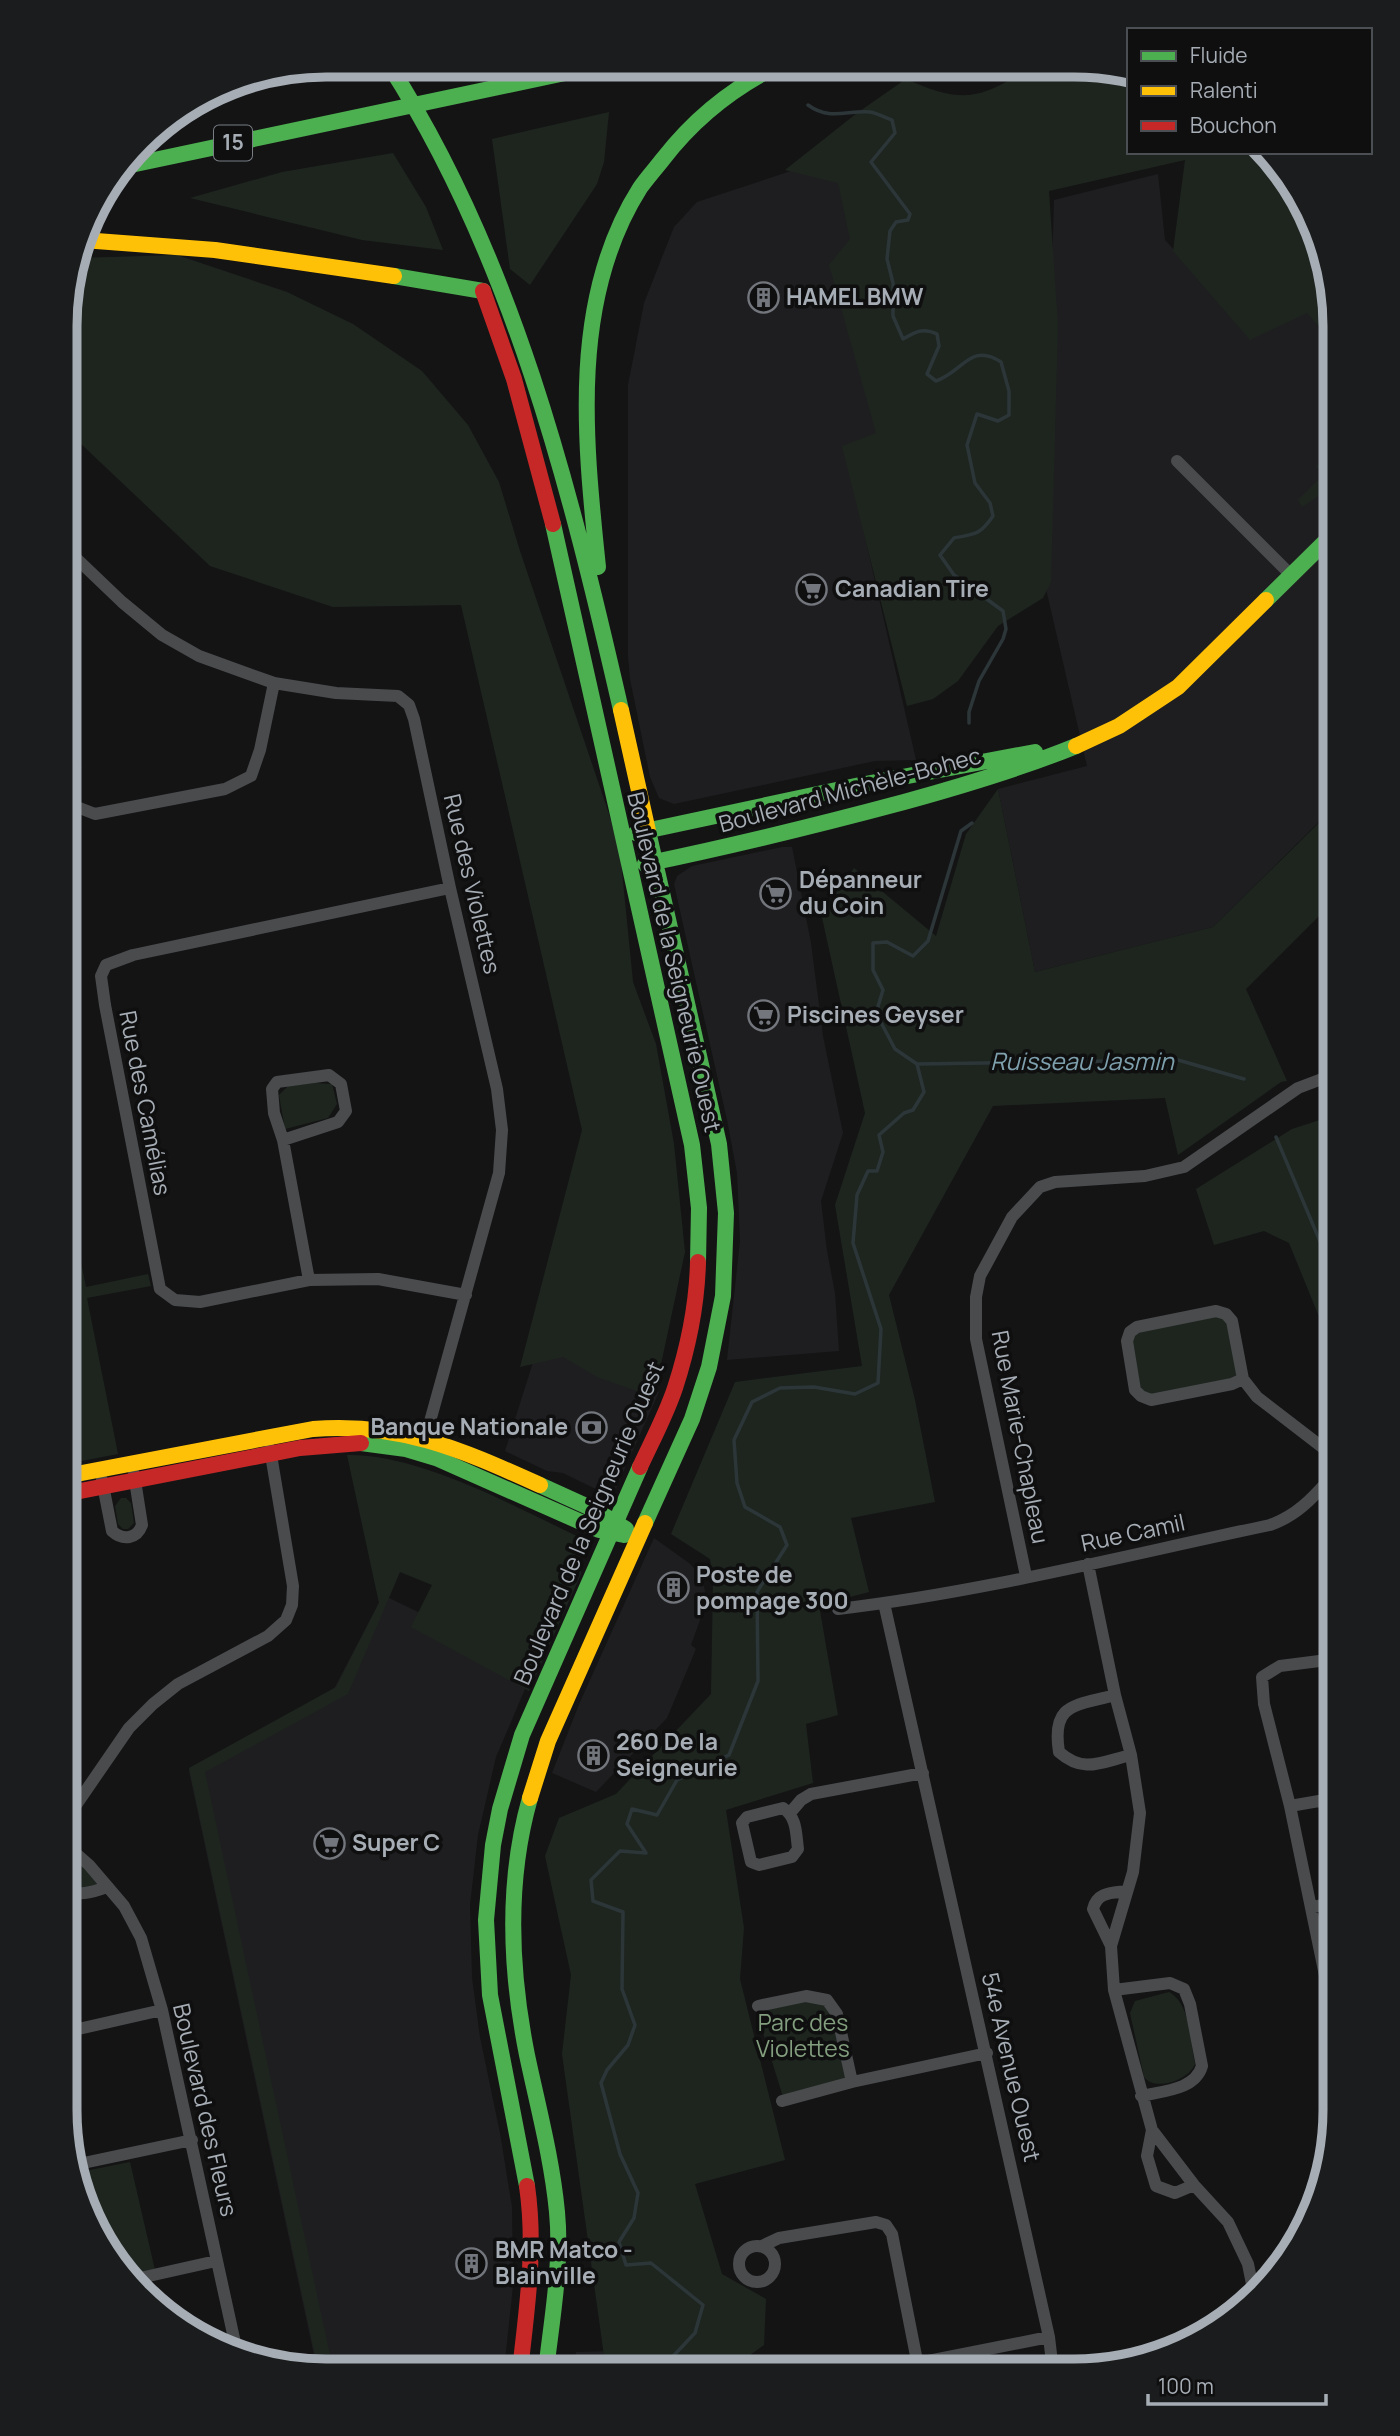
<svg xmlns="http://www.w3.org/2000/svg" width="1400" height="2436" viewBox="0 0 1400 2436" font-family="Manrope,sans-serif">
  <rect width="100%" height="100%" fill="#141415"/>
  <!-- built -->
  <path fill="#1e1e20" d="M797,169L842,179L879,437L845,450L916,760L875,761L674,804L659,798L650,777L630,679L628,656V385L644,303L674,227L697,202Z
    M1158,174L1165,240L1248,330L1319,307L1335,324V806L1213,927L1035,972L998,789L1087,766L1043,576L1054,200Z
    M782,847H792L811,943L823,1036L843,1133L821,1201L827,1251L835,1293L839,1351L727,1360L740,1241L737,1173L727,1120L674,884L677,876L692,866Z
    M540,1340L659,1392L612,1497L563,1473L547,1471L505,1451Z
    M654,1538L689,1563L701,1575L705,1591L704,1609L691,1645L696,1649L667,1718L596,1792L552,1773L580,1702Z
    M383,1595L534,1668L496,1757L478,1835L470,1905L472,1978L480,2037L500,2133L512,2207L513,2286L504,2370L317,2369L189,1771L334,1689Z
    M612,2351L615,2370H572L576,2352Z"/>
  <!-- green -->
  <path fill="#1e251f" d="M1029,69L1129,71V152H1266C1274,161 1284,170 1291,181C1321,226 1335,291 1335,345L1307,313L1250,340L1173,251L1185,160L1049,191L1058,325L1051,582L1043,598L998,626L958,681L933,699L907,706L842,446L876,433L829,265L850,239L838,183L785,170L857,113L906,79C962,104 978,100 1029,69Z
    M609,112L604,162L597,184L530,285L510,269L492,139Z
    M393,153L426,207L443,250L362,240L190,198L282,172Z
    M177,255L287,292L353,324L422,371L468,425L499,482L520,551L609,814L620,852L633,982L656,1044L674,1144L685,1252L654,1397L597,1377L563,1357L520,1367L582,1130L461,605L333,607L210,566L80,443L67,436V292L77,258Z
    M1335,430V485L1302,507L1298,500L1323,475L1316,466L1322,462L1319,457L1334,441L1330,434Z
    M998,789L1035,972L1213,927L1335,807V900L1246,989L1287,1081L1281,1082L1178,1155L1165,1098L993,1106L889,1295L915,1400L935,1502L851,1518L869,1592L819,1605L838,1715L806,1724L813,1783L726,1810L744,1928L740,1979L785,2160L695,2184L722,2274L766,2299L764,2345L740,2362L741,2370H606L562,2054L571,1975L545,1856L559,1818L616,1794L711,1694L713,1582L710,1559L671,1534L735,1382L862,1366L835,1205L865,1113L821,913L854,868L936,936L966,834Z
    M316,1083L332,1084L337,1104L328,1118L285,1129L279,1095L288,1086Z
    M1335,1115V1356L1289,1243L1264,1231L1214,1245L1196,1189L1292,1129Z
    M66,1188L86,1287L148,1274L151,1286L87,1298L118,1454L66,1464Z
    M1226,1314L1243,1379L1141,1396L1130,1332Z
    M347,1455C422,1454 517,1508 585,1540L580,1553L581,1574L529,1691L411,1627L432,1585L400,1572L348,1694L205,1772L333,2369H318L189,1768L336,1687L379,1603Z
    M121,1498H126L131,1503L134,1523L128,1529H123L118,1524L115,1506Z
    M65,1853L85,1868L101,1884L79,1891L65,1879Z
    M1169,1992C1191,2004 1190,2042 1195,2064C1189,2080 1155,2092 1144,2077L1130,2013L1135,2001Z
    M800,1996L823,2000L835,2014L851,2082L784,2100L756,2010Z
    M130,2162L155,2270L126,2275C102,2247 81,2210 75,2173Z"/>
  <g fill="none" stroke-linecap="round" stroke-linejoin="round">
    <!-- stream -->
    <path stroke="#2c3639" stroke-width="3.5" d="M808,105C830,121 847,110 870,112C877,113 886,118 892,120L895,133L871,162L910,214L908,220L896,222L890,231L887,259L893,283V316L903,339C915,332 923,327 937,334L939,346L927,374L936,381C963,372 970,342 1001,362L1009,391V415L998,421L977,414L967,445L975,483L990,503L993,516C980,535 975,534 954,538L940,555L954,575L1003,611L1006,629L1003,639L979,681L969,712V723
      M917,1064L1178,1060L1244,1079
      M1276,1137L1335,1277
      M660,2370L695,2333L703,2305L651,2263L626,2265L619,2242L634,2218L638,2193L620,2154L601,2083L607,2070L628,2045L635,2025L622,1989L623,1912L593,1901L591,1880L620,1851L646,1853L627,1824L632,1809L657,1815L677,1780L729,1755L758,1681L757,1592L787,1545L780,1527L745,1507L737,1483L734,1440L752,1402L780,1388L814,1387L855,1394L878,1383L881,1329L853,1243L857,1195L868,1171H877L883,1152L879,1135L904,1113L913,1110L924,1092L917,1064L895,1049L876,1013L883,990L873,970V943L887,942L913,956L928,941L961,831L972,823"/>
    <!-- street -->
    <path stroke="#494b4d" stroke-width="12" d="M1177,461L1291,575
      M67,546L77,559L122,602L162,635L199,656L274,683L336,693L398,696L409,705L414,719L450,888L497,1089L502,1130L499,1173L424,1443
      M67,568L77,559
      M66,796L77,807L95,814L225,789L251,776L260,750L274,683
      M450,888L133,955L106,965L101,976L105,1005L160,1289L175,1300L200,1302L309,1280L378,1279L466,1295
      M283,1140L338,1122L346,1111L341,1084L329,1075L277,1082L272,1089L274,1113L283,1140L309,1280
      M1216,1311L1226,1314L1232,1321L1243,1379L1232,1384L1151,1400L1141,1396L1135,1390L1127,1341L1130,1332L1137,1327Z
      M1243,1379L1257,1397L1335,1457
      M102,1480L112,1531C123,1541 137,1539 142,1525L134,1474
      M1088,1564L1115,1695L1131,1755L1140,1813L1133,1872L1111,1946L1114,1990L1152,2130L1194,2185L1228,2222L1248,2264L1254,2294
      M1026,1576L976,1339V1297L980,1276L1012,1217L1040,1187L1055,1182L1145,1176L1184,1167L1298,1088L1335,1074
      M884,1603L1049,2337L1053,2371
      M838,1609C983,1592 1127,1555 1270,1525C1299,1515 1315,1495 1335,1473
      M1115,1695C1076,1706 1051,1702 1059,1752C1084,1774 1101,1762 1131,1755
      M1290,1806L1319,1801L1335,1809
      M783,1808C797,1817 796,1834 798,1849L792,1857L759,1865L751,1862L742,1823L747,1817Z
      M790,1813L801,1800L811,1794L923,1773
      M65,1821L129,1728L153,1704L178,1684L268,1636L286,1620L292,1605L293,1586L270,1449
      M65,1844L89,1865L124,1906L141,1938L162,2010L237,2352
      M65,1885C76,1900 93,1891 108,1887
      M1311,1908L1335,1901
      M1111,1946L1093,1909C1097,1892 1111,1893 1126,1891
      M1114,1990L1170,1983L1184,1989L1190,2004L1202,2066C1195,2090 1163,2091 1141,2096
      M758,2006L806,1996L827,2000L837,2014L852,2082
      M1335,2024L1290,1806L1264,1704L1262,1677L1280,1666L1335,1659
      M65,2032L162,2010
      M782,2101L852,2082L987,2053
      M1152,2130L1147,2156L1156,2186L1175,2193L1194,2185
      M74,2165L192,2140
      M739 2264a18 18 0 1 1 36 0a18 18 0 1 1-36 0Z
      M762,2246L779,2238L876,2222L886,2225L892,2234L919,2371
      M131,2280L216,2261
      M892,2371L918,2363L1049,2337"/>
    <!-- fast -->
    <path stroke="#4caf50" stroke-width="16" d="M389,65C513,258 570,488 621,710
      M126,166L598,66
      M394,276L483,291
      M553,524L692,1145L699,1208L698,1262
      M598,567C585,442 569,300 640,188C647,178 656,168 663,159C693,120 730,90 773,68
      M1266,600L1335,532
      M636,833L860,785L1035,752
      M645,864C732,846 818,825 904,802C962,786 1020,769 1076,746
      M361,1443L406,1449L436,1458L599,1530L624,1535
      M540,1485L595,1510L626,1529
      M645,1523L692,1419L709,1367L723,1296L726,1213L719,1144L648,831
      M530,1798C506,1882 510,1970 527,2055C538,2107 552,2159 557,2212C562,2264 552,2318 546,2370
      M527,2186L490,1995L486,1920L493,1845L500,1809L522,1735L640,1467"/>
    <!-- slow -->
    <path stroke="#ffc107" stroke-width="16" d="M83,240L215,250L394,276
      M621,710L648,831
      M1076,746L1119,726L1178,687L1266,600
      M66,1476L313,1429C401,1422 462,1450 540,1485
      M530,1798L548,1741L645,1523"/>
    <!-- jam -->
    <path stroke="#c62828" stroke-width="16" d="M483,291L514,379L553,524
      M640,1467C652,1441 666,1415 675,1388C688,1348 697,1304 698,1262
      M65,1494L300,1448L361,1443
      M520,2370C527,2308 536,2248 527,2186"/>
  </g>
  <!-- icons -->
  <defs>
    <symbol id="building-ring" viewBox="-11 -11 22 22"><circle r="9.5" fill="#0f0f10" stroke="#73777d" stroke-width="1.5"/><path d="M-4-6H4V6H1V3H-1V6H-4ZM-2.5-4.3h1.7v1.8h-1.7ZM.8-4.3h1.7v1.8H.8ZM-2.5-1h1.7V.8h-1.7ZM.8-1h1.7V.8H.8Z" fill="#73777d"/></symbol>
    <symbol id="supermarket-ring" viewBox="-11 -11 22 22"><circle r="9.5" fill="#0f0f10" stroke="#73777d" stroke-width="1.5"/><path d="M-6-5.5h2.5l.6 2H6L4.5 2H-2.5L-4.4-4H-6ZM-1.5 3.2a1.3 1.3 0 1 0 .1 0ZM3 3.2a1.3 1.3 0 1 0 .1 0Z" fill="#73777d"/></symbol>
    <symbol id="bank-ring" viewBox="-11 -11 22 22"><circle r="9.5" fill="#0f0f10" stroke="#73777d" stroke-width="1.5"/><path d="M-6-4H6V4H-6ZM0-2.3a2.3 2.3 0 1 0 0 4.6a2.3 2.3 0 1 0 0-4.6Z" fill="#73777d"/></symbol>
  </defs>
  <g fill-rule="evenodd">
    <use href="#building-ring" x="746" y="280" width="35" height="35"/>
    <use href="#supermarket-ring" x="794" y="572" width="35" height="35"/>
    <use href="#supermarket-ring" x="758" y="876" width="35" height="35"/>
    <use href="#supermarket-ring" x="746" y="998" width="35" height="35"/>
    <use href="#bank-ring" x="574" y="1410" width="35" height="35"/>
    <use href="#building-ring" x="656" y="1570" width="35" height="35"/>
    <use href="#building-ring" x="576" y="1738" width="35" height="35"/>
    <use href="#supermarket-ring" x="312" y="1826" width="35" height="35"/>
    <use href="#building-ring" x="454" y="2246" width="35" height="35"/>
  </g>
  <g text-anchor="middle" stroke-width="7" stroke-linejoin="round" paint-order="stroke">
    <!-- shield labels -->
    <rect fill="#0f0f10" stroke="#797e84" stroke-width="2" x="214" y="125.5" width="38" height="35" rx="5"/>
    <g font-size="21" font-weight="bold" fill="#a6adb5">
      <text x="233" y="150">15</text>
    </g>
    <!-- poi labels -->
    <g font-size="23" font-weight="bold" fill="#a6adb5" stroke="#0f0f10" text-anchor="start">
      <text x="786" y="305">HAMEL BMW</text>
      <text x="835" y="597">Canadian Tire</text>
      <text x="799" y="888">Dépanneur<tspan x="799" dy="26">du Coin</tspan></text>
      <text x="787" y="1023">Piscines Geyser</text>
      <text x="568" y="1435" text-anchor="end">Banque Nationale</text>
      <text x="696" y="1583">Poste de<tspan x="696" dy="26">pompage 300</tspan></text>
      <text x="616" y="1750">260 De la<tspan x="616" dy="26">Seigneurie</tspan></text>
      <text x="352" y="1851">Super C</text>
      <text x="495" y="2258">BMR Matco -<tspan x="495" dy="26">Blainville</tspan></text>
    </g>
    <!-- street labels -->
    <g font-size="23" fill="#a6adb5" stroke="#0f0f10">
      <text transform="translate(850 790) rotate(-15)" y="8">Boulevard Michèle-Bohec</text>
      <text transform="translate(472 884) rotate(77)" y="8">Rue des Violettes</text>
      <text transform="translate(674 962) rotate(77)" y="8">Boulevard de la Seigneurie Ouest</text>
      <text transform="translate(145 1103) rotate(79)" y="8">Rue des Camélias</text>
      <text transform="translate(1020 1437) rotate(79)" y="8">Rue Marie-Chapleau</text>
      <text transform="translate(589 1523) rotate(-67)" y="8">Boulevard de la Seigneurie Ouest</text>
      <text transform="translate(1133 1533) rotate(-12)" y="8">Rue Camil</text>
      <text transform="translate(1011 2067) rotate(77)" y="8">54e Avenue Ouest</text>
      <text transform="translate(205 2110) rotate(77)" y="8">Boulevard des Fleurs</text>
    </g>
    <!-- park labels -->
    <g font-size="23" fill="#839e7e" stroke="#0f0f10">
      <text x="803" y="2031">Parc des<tspan x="803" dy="26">Violettes</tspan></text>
    </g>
    <!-- water labels -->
    <g font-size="24" font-style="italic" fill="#7fa1ae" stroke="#0f0f10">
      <text x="1082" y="1070">Ruisseau Jasmin</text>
    </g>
  </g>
  <!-- crop -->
  <path d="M0 0H1400V2436H0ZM326 77H1074A249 249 0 0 1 1323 326V2110A249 249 0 0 1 1074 2359H326A249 249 0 0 1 77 2110V326A249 249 0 0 1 326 77Z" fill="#1b1c1d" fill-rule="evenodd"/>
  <path fill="none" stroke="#a6adb5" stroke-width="9" d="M326 77H1074A249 249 0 0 1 1323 326V2110A249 249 0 0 1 1074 2359H326A249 249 0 0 1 77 2110V326A249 249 0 0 1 326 77Z"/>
  <!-- legend -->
  <rect x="1127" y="28" width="245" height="126" fill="#0f0f10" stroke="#4b4e52" stroke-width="2"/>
  <rect x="1141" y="51" width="35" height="10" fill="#4caf50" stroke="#4b4e52" stroke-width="2"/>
  <text x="1190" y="63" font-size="21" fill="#a6adb5">Fluide</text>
  <rect x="1141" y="86" width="35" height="10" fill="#ffc107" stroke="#4b4e52" stroke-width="2"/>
  <text x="1190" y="98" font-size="21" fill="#a6adb5">Ralenti</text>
  <rect x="1141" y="121" width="35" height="10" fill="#c62828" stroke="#4b4e52" stroke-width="2"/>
  <text x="1190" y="133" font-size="21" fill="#a6adb5">Bouchon</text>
  <!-- scale -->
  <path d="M1148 2394v10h178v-10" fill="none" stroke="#a6adb5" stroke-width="3.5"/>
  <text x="1158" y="2394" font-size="21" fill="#a6adb5" stroke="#0f0f10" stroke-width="5" paint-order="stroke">100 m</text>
</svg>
